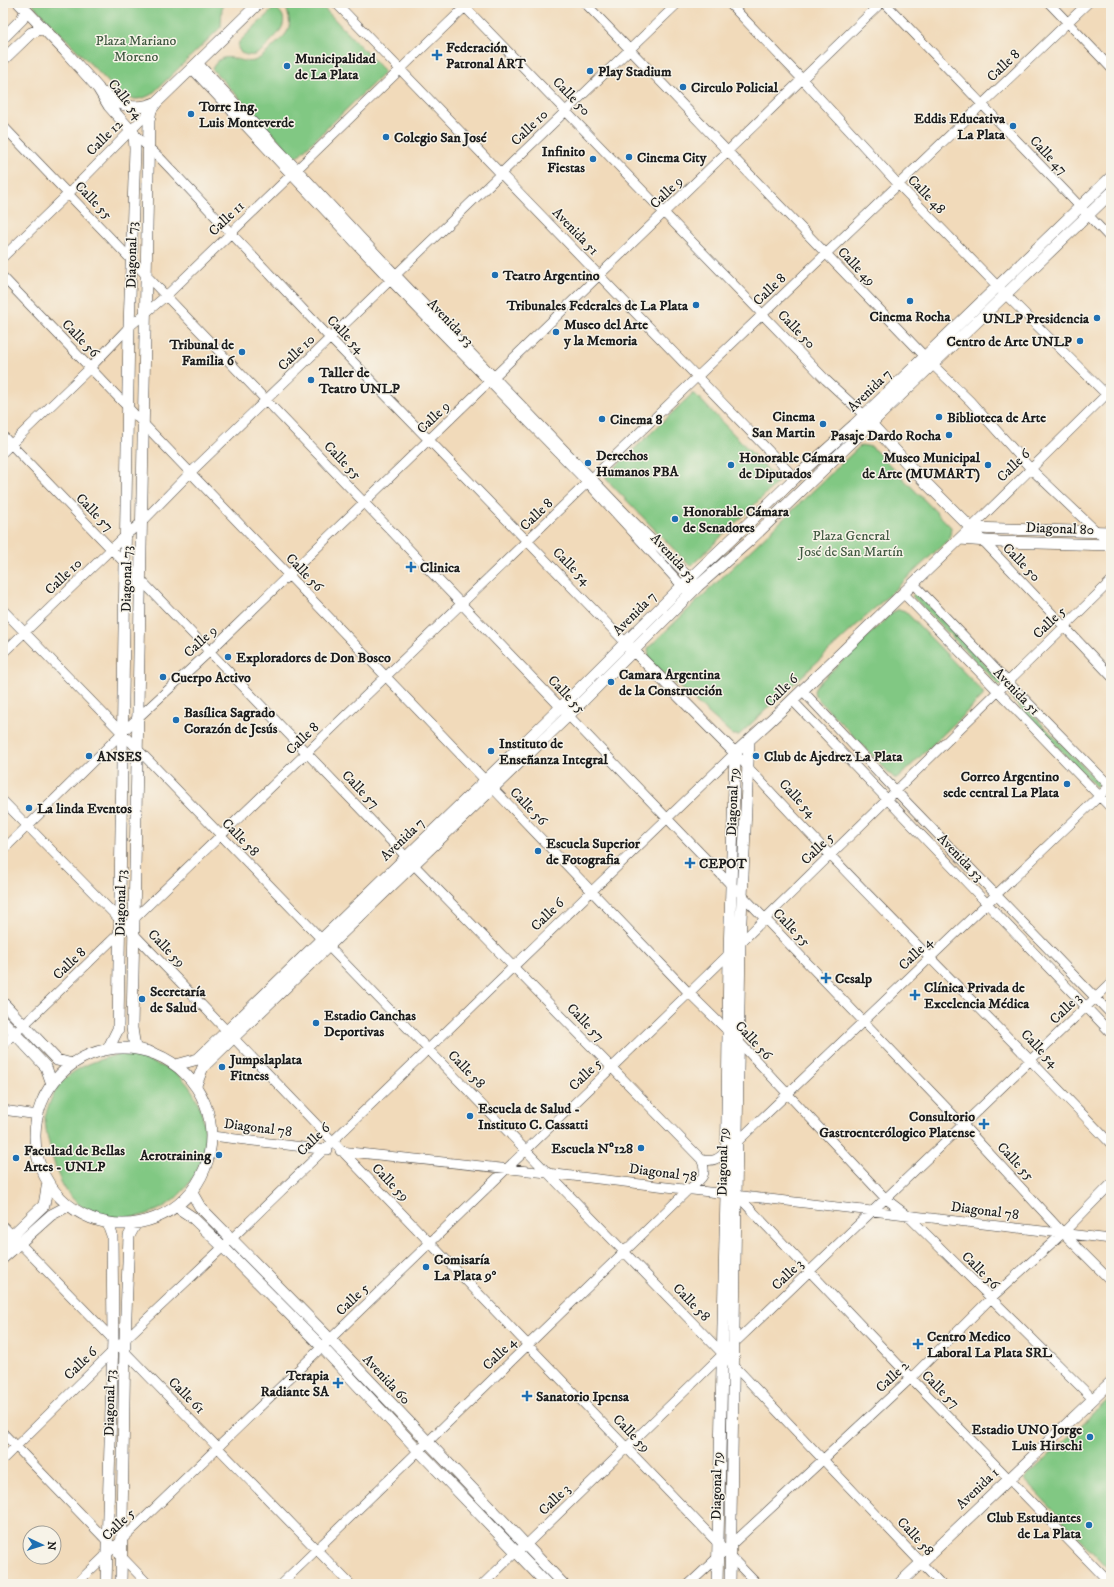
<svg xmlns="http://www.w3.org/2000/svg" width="1114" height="1587" viewBox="0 0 1114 1587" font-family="'IM FELL DW Pica',serif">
  <rect width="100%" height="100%" fill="#f7f3e8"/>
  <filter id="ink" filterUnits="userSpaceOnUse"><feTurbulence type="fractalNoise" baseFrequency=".025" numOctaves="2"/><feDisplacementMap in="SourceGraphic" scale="8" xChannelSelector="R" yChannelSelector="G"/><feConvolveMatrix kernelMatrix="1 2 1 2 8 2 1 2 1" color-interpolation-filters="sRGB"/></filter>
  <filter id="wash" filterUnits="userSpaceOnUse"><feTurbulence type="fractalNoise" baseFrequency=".012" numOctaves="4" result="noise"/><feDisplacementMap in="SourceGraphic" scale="16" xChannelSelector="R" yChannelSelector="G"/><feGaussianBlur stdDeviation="0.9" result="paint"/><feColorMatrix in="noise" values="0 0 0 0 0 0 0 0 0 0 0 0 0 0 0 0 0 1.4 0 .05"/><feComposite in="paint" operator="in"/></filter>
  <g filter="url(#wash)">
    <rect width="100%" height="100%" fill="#f1daba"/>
    <!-- green -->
    <path fill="#81c883" stroke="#4e7250" d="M31,3H224L222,7L221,27L152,94C136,103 129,99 115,89Z
      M286,3H319L384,71L383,74L298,156H294L212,69C224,46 239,65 254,61C263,58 271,48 278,42C282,38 288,33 289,27C291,19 286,11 286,3Z
      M273,9H277C292,21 278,34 269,43C265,48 260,53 254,55C249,56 246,55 241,53L238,48L239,42Z
      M692,394H695L778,480V482L692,565H689L606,479V476Z
      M861,445L872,447L951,527L950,538L739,735H733L649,660L648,648Z
      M916,592L1003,683L1000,686L912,596Z
      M899,609L905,611L983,692V696L898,778H894L815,696L814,691L816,686L893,612Z
      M1012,693L1099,783L1096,787L1009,696Z
      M121,1054H128C142,1060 167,1066 178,1075C198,1090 207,1122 205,1146C203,1160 195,1175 187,1186C165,1215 128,1225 95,1212C91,1210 85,1209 81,1206C64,1194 57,1175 52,1155C49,1143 45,1130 45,1117C46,1112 48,1107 50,1102C61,1071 91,1061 121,1054Z
      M1111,1397V1572L1024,1479Z"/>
  </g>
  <g filter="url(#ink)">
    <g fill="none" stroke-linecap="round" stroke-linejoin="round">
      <defs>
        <path id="minor" d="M336,3L795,478
          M461,3L826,380L864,415
          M585,3L933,365L970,401L1031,469L1111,545
          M729,3L802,79L898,184L1006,295L1111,399
          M885,3L1111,239
          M1049,3L1111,68
          M198,63L396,275L626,514L694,582
          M192,69L390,280L588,483L686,590
          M3,126L731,885L743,896L963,1125L1063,1233L1111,1281
          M134,134L161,159L330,338L625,642
          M3,257L68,194L151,110
          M3,277L689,993L739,1042L886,1199L907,1215L1093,1399
          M1111,390L971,528L1111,676
          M3,436L414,865L701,1159C709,1175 701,1180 689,1189L281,1584
          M3,452L90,368L129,327L167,295L469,3
          M913,583L1008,682L1111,787
          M903,593L1111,808
          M3,610L723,1354L941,1584
          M3,653L126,535L142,522L190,473L678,3
          M802,690L896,791L1111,1014
          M792,700L1111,1033
          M3,801L122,922
          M3,850L129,726L209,652L881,3
          M131,931L757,1584
          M3,1045L697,377L1088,3
          M3,1110L38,1115
          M212,1136L328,1150
          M738,1141L1111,785
          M340,1151L547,1173L1111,1239
          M701,1159C712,1163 719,1159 727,1150
          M737,1195L911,1378L1111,1584
          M3,1226L350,1584
          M3,1433L110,1544
          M3,1459L117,1347L223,1247L735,753C856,887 987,1013 1111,1144
          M118,1553L148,1584
          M76,1584L689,993L1111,581
          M483,1584L517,1551L524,1547L723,1354L1111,983
          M689,1584L911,1378L990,1299L1063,1233L1111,1184"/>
        <path id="major" d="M19,3L65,51L98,88L109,106L134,134L135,149L129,327L125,563L118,1029L108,1049
          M3,38L22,19L26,10
          M3,60L31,33L43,28
          M104,93C121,107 137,111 157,102
          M866,418L914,471L971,528
          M971,528L1111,532
          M960,539L1000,542L1111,545
          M628,645L735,753
          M735,753L786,706L971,528
          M3,1003L57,1060L72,1064
          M3,1021L46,1067L52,1084
          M135,1048L132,1028L149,121L151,110L157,102L259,3
          M35 1136a88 88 0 1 1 176 0a88 88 0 1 1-176 0Z
          M176,1065L198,1059L561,707L682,586L755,517L795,478L854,425L1111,177
          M196,1085L203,1067L233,1038L569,715L698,586L749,541L883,412L1111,193
          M192,1193L200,1207L330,1339L563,1584
          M177,1207L192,1217L223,1247L322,1347L419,1451L547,1584
          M3,1244L44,1205L48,1182
          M3,1258L51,1215L68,1206
          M106,1584L113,1338L112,1235L108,1224
          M121,1584L125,1340L129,1236L135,1225
          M717,1584L726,1194L729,954L735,753
          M730,1584L740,942L749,741
          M899,1584L1111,1382"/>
      </defs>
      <!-- minor casing -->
      <use href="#minor" stroke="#3c3834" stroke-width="10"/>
      <!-- major casing -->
      <use href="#major" stroke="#3c3834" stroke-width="12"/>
      <!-- minor -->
      <use href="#minor" stroke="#fff" stroke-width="9"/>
      <!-- major -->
      <use href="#major" stroke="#fff" stroke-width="11"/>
    </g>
  </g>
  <!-- markers -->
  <g fill="#1f6fb2" stroke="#f7f3e8" stroke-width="1.5">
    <path d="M435 49h4v4h4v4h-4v4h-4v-4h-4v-4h4z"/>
    <circle cx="287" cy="66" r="4"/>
    <circle cx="590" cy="71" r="4"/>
    <circle cx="683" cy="87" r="4"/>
    <circle cx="191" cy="114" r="4"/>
    <circle cx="1013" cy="126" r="4"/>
    <circle cx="386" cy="137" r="4"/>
    <circle cx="629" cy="157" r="4"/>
    <circle cx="593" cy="159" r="4"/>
    <circle cx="495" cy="275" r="4"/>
    <circle cx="910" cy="301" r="4"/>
    <circle cx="696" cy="305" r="4"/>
    <circle cx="1097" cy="318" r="4"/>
    <circle cx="556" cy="332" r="4"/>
    <circle cx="1080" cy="341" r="4"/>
    <circle cx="242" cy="352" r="4"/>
    <circle cx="311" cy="380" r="4"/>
    <circle cx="939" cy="417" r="4"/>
    <circle cx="602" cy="419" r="4"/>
    <circle cx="823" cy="424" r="4"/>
    <circle cx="949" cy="435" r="4"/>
    <circle cx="588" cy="463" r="4"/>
    <circle cx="731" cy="465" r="4"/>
    <circle cx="988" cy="465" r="4"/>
    <circle cx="675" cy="519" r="4"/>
    <path d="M409 561h4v4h4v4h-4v4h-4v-4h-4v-4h4z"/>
    <circle cx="228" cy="657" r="4"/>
    <circle cx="163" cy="677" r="4"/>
    <circle cx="611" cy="682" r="4"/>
    <circle cx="176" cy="720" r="4"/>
    <circle cx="491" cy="751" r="4"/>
    <circle cx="89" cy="756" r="4"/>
    <circle cx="756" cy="756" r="4"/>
    <circle cx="1067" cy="784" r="4"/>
    <circle cx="29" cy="808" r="4"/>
    <circle cx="538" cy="851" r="4"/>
    <path d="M688 857h4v4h4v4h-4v4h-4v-4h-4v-4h4z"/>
    <path d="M824 972h4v4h4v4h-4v4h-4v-4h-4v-4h4z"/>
    <path d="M913 989h4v4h4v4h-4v4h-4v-4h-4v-4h4z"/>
    <circle cx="142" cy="999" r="4"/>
    <circle cx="316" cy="1023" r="4"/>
    <circle cx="222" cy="1067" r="4"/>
    <circle cx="470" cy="1116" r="4"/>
    <path d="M982 1118h4v4h4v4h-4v4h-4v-4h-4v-4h4z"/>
    <circle cx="641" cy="1148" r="4"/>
    <circle cx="219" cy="1155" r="4"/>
    <circle cx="16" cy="1158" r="4"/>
    <circle cx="426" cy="1267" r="4"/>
    <path d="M916 1338h4v4h4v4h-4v4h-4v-4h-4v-4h4z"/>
    <path d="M336 1377h4v4h4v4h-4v4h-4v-4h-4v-4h4z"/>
    <path d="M525 1390h4v4h4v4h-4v4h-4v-4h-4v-4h4z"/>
    <circle cx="1090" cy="1437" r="4"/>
    <circle cx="1089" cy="1525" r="4"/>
  </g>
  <g text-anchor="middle" stroke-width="3" stroke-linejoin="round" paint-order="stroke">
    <!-- park labels -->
    <g font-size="14" fill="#3f5840" stroke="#f7f3e8">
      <text x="136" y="45">Plaza Mariano<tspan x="136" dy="16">Moreno</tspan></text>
      <text x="851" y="540">Plaza General<tspan x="851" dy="16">José de San Martín</tspan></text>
    </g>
    <!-- poi labels -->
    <g font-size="14" font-weight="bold" fill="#1c1c1c" stroke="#f7f3e8" text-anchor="start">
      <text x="446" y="52">Federación<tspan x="446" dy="16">Patronal ART</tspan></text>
      <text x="295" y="63">Municipalidad<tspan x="295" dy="16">de La Plata</tspan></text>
      <text x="598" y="76">Play Stadium</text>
      <text x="691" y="92">Circulo Policial</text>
      <text x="199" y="111">Torre Ing.<tspan x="199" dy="16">Luis Monteverde</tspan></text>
      <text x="1005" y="123" text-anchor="end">Eddis Educativa<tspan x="1005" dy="16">La Plata</tspan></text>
      <text x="394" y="142">Colegio San José</text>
      <text x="585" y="156" text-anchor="end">Infinito<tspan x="585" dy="16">Fiestas</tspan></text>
      <text x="637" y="162">Cinema City</text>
      <text x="503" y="280">Teatro Argentino</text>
      <text x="688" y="310" text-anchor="end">Tribunales Federales de La Plata</text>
      <text x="910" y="321" text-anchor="middle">Cinema Rocha</text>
      <text x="1089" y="323" text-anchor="end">UNLP Presidencia</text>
      <text x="564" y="329">Museo del Arte<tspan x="564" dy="16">y la Memoria</tspan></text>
      <text x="1072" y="346" text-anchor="end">Centro de Arte UNLP</text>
      <text x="234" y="349" text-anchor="end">Tribunal de<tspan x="234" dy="16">Familia 6</tspan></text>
      <text x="319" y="377">Taller de<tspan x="319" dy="16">Teatro UNLP</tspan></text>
      <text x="815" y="421" text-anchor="end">Cinema<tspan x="815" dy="16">San Martin</tspan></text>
      <text x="947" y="422">Biblioteca de Arte</text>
      <text x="610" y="424">Cinema 8</text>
      <text x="941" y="440" text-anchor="end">Pasaje Dardo Rocha</text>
      <text x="596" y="460">Derechos<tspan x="596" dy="16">Humanos PBA</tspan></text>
      <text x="739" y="462">Honorable Cámara<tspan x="739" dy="16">de Diputados</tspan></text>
      <text x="980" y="462" text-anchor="end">Museo Municipal<tspan x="980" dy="16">de Arte (MUMART)</tspan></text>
      <text x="683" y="516">Honorable Cámara<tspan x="683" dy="16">de Senadores</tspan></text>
      <text x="420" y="572">Clinica</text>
      <text x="236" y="662">Exploradores de Don Bosco</text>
      <text x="619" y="679">Camara Argentina<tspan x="619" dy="16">de la Construcción</tspan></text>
      <text x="171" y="682">Cuerpo Activo</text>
      <text x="184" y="717">Basílica Sagrado<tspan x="184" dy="16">Corazón de Jesús</tspan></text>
      <text x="499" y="748">Instituto de<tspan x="499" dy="16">Enseñanza Integral</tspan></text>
      <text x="97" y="761">ANSES</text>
      <text x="764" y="761">Club de Ajedrez La Plata</text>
      <text x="1059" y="781" text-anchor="end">Correo Argentino<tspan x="1059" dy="16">sede central La Plata</tspan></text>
      <text x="37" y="813">La linda Eventos</text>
      <text x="546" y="848">Escuela Superior<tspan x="546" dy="16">de Fotografia</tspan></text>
      <text x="699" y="868">CEPOT</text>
      <text x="835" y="983">Cesalp</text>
      <text x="924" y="992">Clínica Privada de<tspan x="924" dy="16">Excelencia Médica</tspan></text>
      <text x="150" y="996">Secretaría<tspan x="150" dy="16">de Salud</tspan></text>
      <text x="324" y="1020">Estadio Canchas<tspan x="324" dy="16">Deportivas</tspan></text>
      <text x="230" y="1064">Jumpslaplata<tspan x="230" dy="16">Fitness</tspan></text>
      <text x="478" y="1113">Escuela de Salud -<tspan x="478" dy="16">Instituto C. Cassatti</tspan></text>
      <text x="975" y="1121" text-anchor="end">Consultorio<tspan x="975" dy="16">Gastroenterólogico Platense</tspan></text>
      <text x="633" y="1153" text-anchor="end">Escuela Nº128</text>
      <text x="24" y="1155">Facultad de Bellas<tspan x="24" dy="16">Artes - UNLP</tspan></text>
      <text x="211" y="1160" text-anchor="end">Aerotraining</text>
      <text x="434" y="1264">Comisaría<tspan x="434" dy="16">La Plata 9°</tspan></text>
      <text x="927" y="1341">Centro Medico<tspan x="927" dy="16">Laboral La Plata SRL</tspan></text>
      <text x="329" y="1380" text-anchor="end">Terapia<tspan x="329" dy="16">Radiante SA</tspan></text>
      <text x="536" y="1401">Sanatorio Ipensa</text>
      <text x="1082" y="1434" text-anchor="end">Estadio UNO Jorge<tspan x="1082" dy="16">Luis Hirschi</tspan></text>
      <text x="1081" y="1522" text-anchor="end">Club Estudiantes<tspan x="1081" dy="16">de La Plata</tspan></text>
    </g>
    <!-- street labels -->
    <g font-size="14" fill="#1c1c1c" stroke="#f7f3e8">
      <text transform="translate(1003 65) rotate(-44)" y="5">Calle 8</text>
      <text transform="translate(572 96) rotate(46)" y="5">Calle 50</text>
      <text transform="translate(126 99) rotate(52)" y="5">Calle 54</text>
      <text transform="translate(529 127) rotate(-44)" y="5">Calle 10</text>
      <text transform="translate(104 137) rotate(-45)" y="5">Calle 12</text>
      <text transform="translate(1049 155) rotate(47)" y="5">Calle 47</text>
      <text transform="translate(666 192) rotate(-44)" y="5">Calle 9</text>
      <text transform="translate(927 194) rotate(46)" y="5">Calle 48</text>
      <text transform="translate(94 200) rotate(46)" y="5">Calle 55</text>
      <text transform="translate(226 218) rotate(-44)" y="5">Calle 11</text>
      <text transform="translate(576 231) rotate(46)" y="5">Avenida 51</text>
      <text transform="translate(131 255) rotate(-89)" y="5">Diagonal 73</text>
      <text transform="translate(857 266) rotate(46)" y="5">Calle 49</text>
      <text transform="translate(769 289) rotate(-44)" y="5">Calle 8</text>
      <text transform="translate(451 322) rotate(46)" y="5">Avenida 53</text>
      <text transform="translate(797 329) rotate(46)" y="5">Calle 50</text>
      <text transform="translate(346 334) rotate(46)" y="5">Calle 54</text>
      <text transform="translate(81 338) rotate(46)" y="5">Calle 56</text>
      <text transform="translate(296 352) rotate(-44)" y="5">Calle 10</text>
      <text transform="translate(869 390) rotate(-44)" y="5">Avenida 7</text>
      <text transform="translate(433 417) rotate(-44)" y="5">Calle 9</text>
      <text transform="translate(343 460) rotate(46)" y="5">Calle 55</text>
      <text transform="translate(1013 465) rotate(-44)" y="5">Calle 6</text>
      <text transform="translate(95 512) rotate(46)" y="5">Calle 57</text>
      <text transform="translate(536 514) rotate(-44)" y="5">Calle 8</text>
      <text transform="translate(1060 528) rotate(2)" y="5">Diagonal 80</text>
      <text transform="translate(674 557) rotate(47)" y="5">Avenida 53</text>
      <text transform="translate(1022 562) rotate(46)" y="5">Calle 50</text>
      <text transform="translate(572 566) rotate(45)" y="5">Calle 54</text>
      <text transform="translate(305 572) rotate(46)" y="5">Calle 56</text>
      <text transform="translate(63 576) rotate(-44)" y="5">Calle 10</text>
      <text transform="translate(126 579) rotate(-89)" y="5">Diagonal 73</text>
      <text transform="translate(634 613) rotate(-45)" y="5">Avenida 7</text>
      <text transform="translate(1049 622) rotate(-44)" y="5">Calle 5</text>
      <text transform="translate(200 641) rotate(-43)" y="5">Calle 9</text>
      <text transform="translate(781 690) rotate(-44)" y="5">Calle 6</text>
      <text transform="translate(1017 691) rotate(46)" y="5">Avenida 51</text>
      <text transform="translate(567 694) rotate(46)" y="5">Calle 55</text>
      <text transform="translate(302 738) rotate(-44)" y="5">Calle 8</text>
      <text transform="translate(361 789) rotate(46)" y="5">Calle 57</text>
      <text transform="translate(798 798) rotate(47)" y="5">Calle 54</text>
      <text transform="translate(732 802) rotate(-88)" y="5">Diagonal 79</text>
      <text transform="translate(529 806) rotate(46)" y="5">Calle 56</text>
      <text transform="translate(241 837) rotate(46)" y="5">Calle 58</text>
      <text transform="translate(402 839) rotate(-44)" y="5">Avenida 7</text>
      <text transform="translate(817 848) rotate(-44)" y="5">Calle 5</text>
      <text transform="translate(961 857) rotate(46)" y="5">Avenida 53</text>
      <text transform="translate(120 903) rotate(-89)" y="5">Diagonal 73</text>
      <text transform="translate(547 914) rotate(-44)" y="5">Calle 6</text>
      <text transform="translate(792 927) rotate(46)" y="5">Calle 55</text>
      <text transform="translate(167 948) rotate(46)" y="5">Calle 59</text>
      <text transform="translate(915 953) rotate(-44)" y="5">Calle 4</text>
      <text transform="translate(69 963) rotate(-44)" y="5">Calle 8</text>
      <text transform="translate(1065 1008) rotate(-44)" y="5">Calle 3</text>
      <text transform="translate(586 1022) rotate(46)" y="5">Calle 57</text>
      <text transform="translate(754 1040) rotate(47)" y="5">Calle 56</text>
      <text transform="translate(1040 1048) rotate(46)" y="5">Calle 54</text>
      <text transform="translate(467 1069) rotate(46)" y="5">Calle 58</text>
      <text transform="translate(585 1074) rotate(-44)" y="5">Calle 5</text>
      <text transform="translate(258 1127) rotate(7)" y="5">Diagonal 78</text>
      <text transform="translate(313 1139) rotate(-44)" y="5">Calle 6</text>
      <text transform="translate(1016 1161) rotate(47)" y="5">Calle 55</text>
      <text transform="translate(722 1162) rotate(-89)" y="5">Diagonal 79</text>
      <text transform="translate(663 1172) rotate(7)" y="5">Diagonal 78</text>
      <text transform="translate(391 1182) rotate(46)" y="5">Calle 59</text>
      <text transform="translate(985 1210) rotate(7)" y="5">Diagonal 78</text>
      <text transform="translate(981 1270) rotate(45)" y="5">Calle 56</text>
      <text transform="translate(787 1274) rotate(-44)" y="5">Calle 3</text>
      <text transform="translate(352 1299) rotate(-44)" y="5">Calle 5</text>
      <text transform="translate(692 1302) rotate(46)" y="5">Calle 58</text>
      <text transform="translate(499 1353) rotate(-44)" y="5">Calle 4</text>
      <text transform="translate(80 1363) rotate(-44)" y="5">Calle 6</text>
      <text transform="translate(892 1376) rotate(-43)" y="5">Calle 2</text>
      <text transform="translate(387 1379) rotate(47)" y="5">Avenida 60</text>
      <text transform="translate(941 1389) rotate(45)" y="5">Calle 57</text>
      <text transform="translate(187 1395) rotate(45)" y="5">Calle 61</text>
      <text transform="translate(109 1403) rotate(-89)" y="5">Diagonal 73</text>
      <text transform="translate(632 1433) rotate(46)" y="5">Calle 59</text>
      <text transform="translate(716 1486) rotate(-89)" y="5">Diagonal 79</text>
      <text transform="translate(977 1488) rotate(-44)" y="5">Avenida 1</text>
      <text transform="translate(554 1499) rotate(-44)" y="5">Calle 3</text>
      <text transform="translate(118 1524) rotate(-44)" y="5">Calle 5</text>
      <text transform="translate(916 1536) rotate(47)" y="5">Calle 58</text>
    </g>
  </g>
  <!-- margin -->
  <rect width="1114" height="1587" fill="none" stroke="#f7f3e8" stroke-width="16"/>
  <!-- north arrow -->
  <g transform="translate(42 1545) rotate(94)"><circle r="19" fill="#f7f3e8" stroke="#9f9d96"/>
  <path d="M0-3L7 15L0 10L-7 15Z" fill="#1f6fb2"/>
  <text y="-6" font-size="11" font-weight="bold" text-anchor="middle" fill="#1c1c1c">N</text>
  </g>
</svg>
